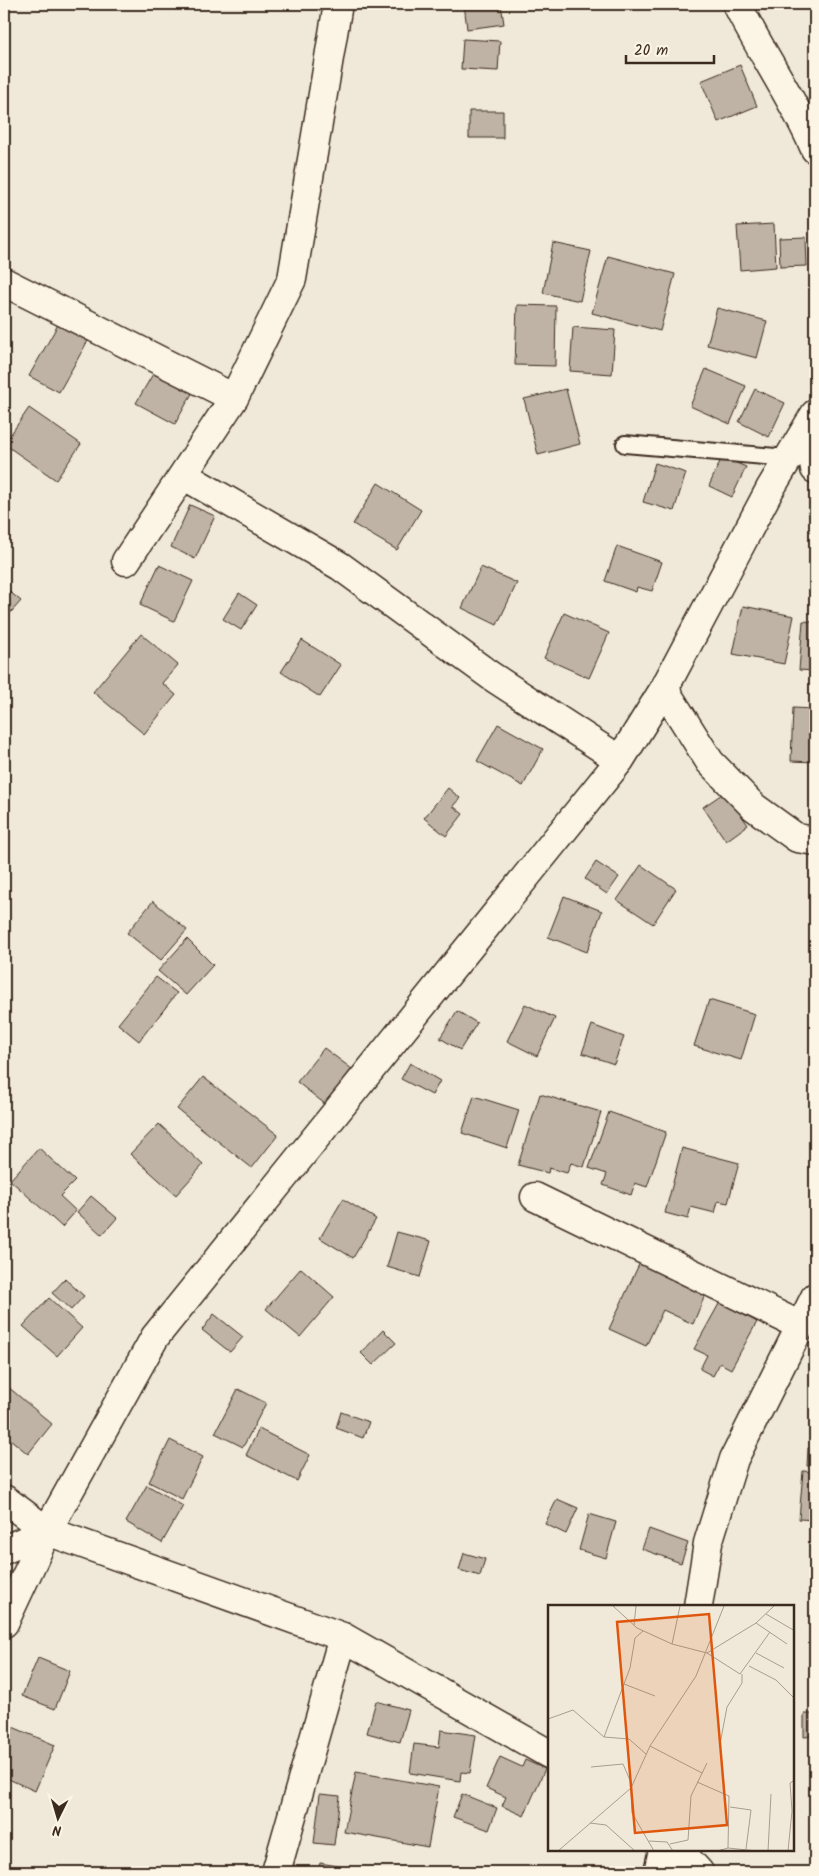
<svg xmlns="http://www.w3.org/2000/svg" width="819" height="1876" viewBox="0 0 819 1876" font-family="Kalam,sans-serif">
  <rect width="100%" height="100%" fill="#f0e9d9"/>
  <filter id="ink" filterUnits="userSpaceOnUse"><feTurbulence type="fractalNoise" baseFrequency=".02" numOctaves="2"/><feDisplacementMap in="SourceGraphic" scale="10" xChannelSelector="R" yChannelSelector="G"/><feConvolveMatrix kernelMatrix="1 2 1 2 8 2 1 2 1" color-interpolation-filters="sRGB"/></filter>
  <g filter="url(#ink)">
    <!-- building -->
    <path fill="#beb3a4" stroke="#3b2a1e" d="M464,4H501L504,24L467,29Z
      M463,39L500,41L498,71L461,69Z
      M740,65L757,106L718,122L701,81Z
      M469,111H503V138H469Z
      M774,224L776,267L740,270L737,226Z
      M806,237L807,266L780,267L779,238Z
      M553,243L591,251L580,301L543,293Z
      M608,256L675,274L660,331L592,313Z
      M517,305L556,306L555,366L515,365Z
      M717,308L767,321L757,358L707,345Z
      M60,321L90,337L59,392L29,376Z
      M573,327L615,330L612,374L570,371Z
      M157,367L195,388L175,424L136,403Z
      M706,369L746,386L730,424L690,406Z
      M566,389L580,444L538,455L524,399Z
      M755,389L785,403L769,437L739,422Z
      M29,408L81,444L56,480L4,444Z
      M722,457L746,467L732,497L709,486Z
      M655,463L686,473L674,511L643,502Z
      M378,483L421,510L397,550L353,524Z
      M190,505L215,516L195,559L171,547Z
      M617,546L662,562L652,591L637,587L636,592L605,581Z
      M159,565L193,581L174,621L140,605Z
      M481,567L517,583L497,625L462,608Z
      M4,587L21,601L4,620Z
      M239,593L257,605L241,630L223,619Z
      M743,606L794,616L784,664L733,654Z
      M564,613L609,633L589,678L544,658Z
      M803,621L815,622V671L799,670Z
      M141,634L178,665L162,683L176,695L144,734L93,692Z
      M302,640L341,665L320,697L281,672Z
      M793,708L815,709V762L791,761Z
      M498,724L543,749L523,786L477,761Z
      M448,788L460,798L453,806L463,814L446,836L424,818Z
      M725,792L748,825L726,841L703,807Z
      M596,862L619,877L607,894L585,879Z
      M641,865L676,889L653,924L617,900Z
      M564,896L602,911L587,952L548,937Z
      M153,901L187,930L161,960L127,933Z
      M187,939L213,965L186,995L158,971Z
      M156,977L177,993L139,1041L118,1024Z
      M709,1000L755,1014L741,1060L694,1046Z
      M525,1004L555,1018L537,1056L507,1041Z
      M457,1011L477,1023L460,1050L440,1038Z
      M592,1025L624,1037L614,1064L582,1053Z
      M324,1048L352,1069L325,1104L297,1082Z
      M410,1063L440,1081L432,1095L401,1079Z
      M203,1077L278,1135L252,1168L177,1109Z
      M540,1094L601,1112L584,1167L571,1163L567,1173L549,1168L548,1173L518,1165Z
      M474,1096L519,1110L507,1148L462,1133Z
      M609,1112L666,1132L647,1187L635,1183L631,1195L603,1185L607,1174L589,1168Z
      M159,1124L203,1165L176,1195L130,1154Z
      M39,1148L75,1181L60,1196L76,1211L62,1227L10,1180Z
      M682,1148L739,1163L728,1203L718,1201L715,1213L691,1207L688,1219L665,1213Z
      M91,1196L117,1218L102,1235L77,1212Z
      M343,1199L376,1219L353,1258L320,1238Z
      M397,1232L431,1241L420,1277L387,1267Z
      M642,1258L708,1288L693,1324L663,1310L646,1346L609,1329Z
      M301,1268L334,1297L300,1337L266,1309Z
      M65,1279L84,1296L71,1310L52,1293Z
      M49,1298L82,1328L57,1356L23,1326Z
      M720,1302L757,1322L731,1369L720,1363L713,1376L700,1369L707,1355L694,1349Z
      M214,1314L243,1337L230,1352L202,1330Z
      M383,1330L396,1343L373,1365L361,1353Z
      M7,1386L52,1424L28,1454L4,1434V1390Z
      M238,1389L266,1403L243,1447L215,1433Z
      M341,1412L369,1422L363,1438L336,1428Z
      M259,1429L310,1455L297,1481L246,1455Z
      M170,1440L203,1457L182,1499L149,1482Z
      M808,1448L815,1449V1467L807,1466Z
      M803,1471L815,1472V1520L799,1519Z
      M147,1485L183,1506L162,1543L126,1522Z
      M557,1499L578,1508L566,1534L545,1524Z
      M589,1514L616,1522L606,1558L579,1550Z
      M649,1529L688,1543L681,1563L642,1549Z
      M464,1553L485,1559L480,1576L459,1570Z
      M38,1658L70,1671L55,1709L22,1696Z
      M376,1701L409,1710L400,1742L367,1733Z
      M804,1714H815V1736L804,1737Z
      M8,1725L55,1745L35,1791L4,1777V1735Z
      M441,1730L476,1735L470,1773L461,1772L460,1781L410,1773L414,1744L439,1747Z
      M500,1757L522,1767L525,1760L545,1769L524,1816L502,1806L506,1797L486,1788Z
      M356,1772L439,1787L428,1847L344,1832Z
      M320,1794L340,1796L334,1845L314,1843Z
      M462,1794L497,1808L489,1830L453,1817Z
      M320,1863L361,1870L360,1872H318Z"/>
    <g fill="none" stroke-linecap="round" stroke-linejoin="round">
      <defs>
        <path id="lane" d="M625,444L787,458"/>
        <path id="street" d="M737,4C761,53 793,98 815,149
          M4,282L234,398
          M808,428L815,469
          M183,475L340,566L491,676L620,760
          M126,561L234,398L292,279L338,4
          M664,689L710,762L754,807L797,838L815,841
          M535,1197L801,1326
          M4,1499L47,1531L343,1637L549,1754
          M4,1550L47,1531
          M698,1606L708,1543L734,1459L815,1297
          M4,1623L47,1531L155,1337L620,760L664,689L770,489L815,414
          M679,1850L699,1872
          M276,1872L343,1637
          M658,1872L663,1850"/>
      </defs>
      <!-- lane casing -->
      <use href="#lane" stroke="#3b2a1e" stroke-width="20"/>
      <!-- street casing -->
      <use href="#street" stroke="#3b2a1e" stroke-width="31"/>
      <!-- lane -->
      <use href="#lane" stroke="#fcf5e5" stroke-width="16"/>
      <!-- street -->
      <use href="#street" stroke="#fcf5e5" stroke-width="28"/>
    </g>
  </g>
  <!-- overview -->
  <g transform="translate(548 1605)">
    <rect width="246" height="246" fill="#f0e9d9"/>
    <path fill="none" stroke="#a89d8e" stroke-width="1" d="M65,1L89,23L124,39L159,48L192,69L222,27M218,9L247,26M208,18L239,39M86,20L88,1M124,39L132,1M159,48L208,18L226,1M208,48L236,63M201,61L228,75L247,94M76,79L107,91M0,114L25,105L56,132L81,134L98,149M56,132L82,63L87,33L95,26M172,139L179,102L194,78V69M102,141L154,168M43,162L75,159L84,180M149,177L181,191L180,243M83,183L84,208L106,246M182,202L203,205L198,244M42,218L58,220L87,246M101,236L119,237L125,246M122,239L140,235L143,191L159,158M10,246L83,183L102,141L148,71L176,1M169,246L180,243L209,246M220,246L223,189M240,246L244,206L242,178L247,175"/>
    <path fill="#df570d" fill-opacity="0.15" stroke="#df570d" stroke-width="2.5" d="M161,9L179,220L87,228L69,17Z"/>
    <rect width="246" height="246" fill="none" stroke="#3b2a1e" stroke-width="2.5"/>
  </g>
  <!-- margin -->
  <rect width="819" height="1876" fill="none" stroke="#fcf5e5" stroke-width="20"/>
  <rect x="10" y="10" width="799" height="1856" fill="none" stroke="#3b2a1e" stroke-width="2" filter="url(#ink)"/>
  <!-- north arrow -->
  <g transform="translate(58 1818) rotate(185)" stroke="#fcf5e5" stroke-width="4" paint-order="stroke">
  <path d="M0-4L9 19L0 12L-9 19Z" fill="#3b2a1e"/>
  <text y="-8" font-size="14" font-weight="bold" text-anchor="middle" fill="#3b2a1e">N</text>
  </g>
  <!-- scale -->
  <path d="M626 55v8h88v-8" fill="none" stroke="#3b2a1e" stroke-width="2.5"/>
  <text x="634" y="55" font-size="15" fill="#3b2a1e" stroke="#fcf5e5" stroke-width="4" paint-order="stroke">20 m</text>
</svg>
